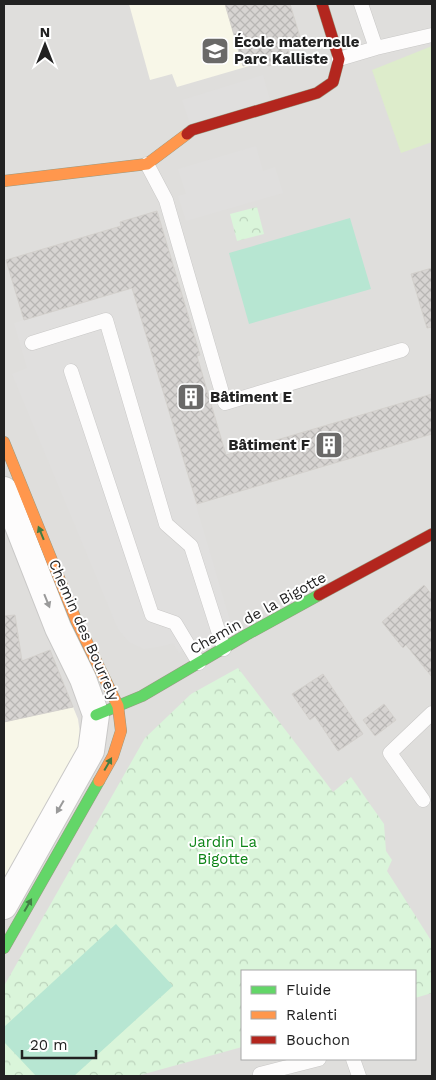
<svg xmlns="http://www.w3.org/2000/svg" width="436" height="1080" viewBox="0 0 436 1080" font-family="'Work Sans',sans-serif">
  <defs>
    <pattern id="park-crowns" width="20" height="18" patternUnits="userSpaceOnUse" patternTransform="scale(1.25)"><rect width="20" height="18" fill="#daf5da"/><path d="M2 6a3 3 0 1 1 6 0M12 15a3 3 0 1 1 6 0" fill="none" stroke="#bbd2bb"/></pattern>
    <pattern id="building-cross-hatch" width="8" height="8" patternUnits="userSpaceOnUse" patternTransform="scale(1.25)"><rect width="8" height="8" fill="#d7d4d2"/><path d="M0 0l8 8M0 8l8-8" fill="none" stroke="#b8b6b4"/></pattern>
  </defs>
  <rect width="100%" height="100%" fill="#f0eeeb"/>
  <!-- residential -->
  <path fill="#dfdedc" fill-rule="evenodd" d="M4,4H432V1076H4ZM242,971H415V1059H242Z"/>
  <!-- education -->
  <path fill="#f8f7e8" d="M129,4H290L300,37L286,42L291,60L268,66L266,61L177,87L172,74L150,80Z
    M73,707L78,719L80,734L79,748L4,879V722Z"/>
  <!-- park -->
  <path fill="url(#park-crowns)" d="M257,207L264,234L237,241L230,214Z
    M238,668L333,792L351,777L384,824L386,851L392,860L387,871L432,942V993L415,998V971H242V1047L137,1076H4V986L145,738L191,694Z"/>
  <!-- garden -->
  <path fill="#ddeccb" d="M432,46V142L401,153L372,70Z"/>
  <!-- pitch -->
  <path fill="#b7e6d2" d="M350,218L371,289L249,324L229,253Z
    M116,924L173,986L74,1076H36L4,1042V1027Z"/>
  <!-- parking -->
  <path fill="#e0dfde" d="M263,75L272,107L192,130L182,100Z
    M256,146L263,171L275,167L283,193L186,221L178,196L186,194L178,169Z
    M132,288L231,624L179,653L173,643L163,646L144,649L129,642L118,629L12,374L27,368L14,323Z"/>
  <!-- building -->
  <path fill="url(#building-cross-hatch)" stroke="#d3d0cc" d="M225,4H290L300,37L286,41L291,60L268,66L266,61L243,66Z
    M157,211L200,355L197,356L226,455L432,394V434L197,504L132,288L24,320L6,260L121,226L120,222Z
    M432,268V327L427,328L411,274Z
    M424,585L432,595V677L406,645L403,648L382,622Z
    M15,615L22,661L50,650L73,707L4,722V616Z
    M323,674L363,734L338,751L315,716L310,720L292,694Z
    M384,704L396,720L375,736L363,720Z"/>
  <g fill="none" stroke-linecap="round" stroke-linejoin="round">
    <defs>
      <path id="lane" d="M376,48L432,35
        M339,59L376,48L361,4
        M147,164L166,200L225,403L402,350
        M32,343L106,320L166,524L191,546L224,649
        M71,371L152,615L175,623L199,663
        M423,800L390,753L432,713
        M353,1059L359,1076
        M260,1074L319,1059"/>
      <path id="street" d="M4,490L58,628L83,679L96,715L91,751L4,906"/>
      <path id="fast" d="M96,715L142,696L246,635L319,595
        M4,948L99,781"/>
      <path id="slow" d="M4,181L147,164L187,134
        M4,442L76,620L118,706L121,731L113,756L99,781"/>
      <path id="jam" d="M187,134L192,130L317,93L333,82L339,59L322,4
        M319,595L432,534"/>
    </defs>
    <!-- lane casing -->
    <use href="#lane" stroke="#c9c8c7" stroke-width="15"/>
    <!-- street casing -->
    <use href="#street" stroke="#c9c8c7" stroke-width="28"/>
    <!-- fast casing -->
    <use href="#fast" stroke="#999a82" stroke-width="12"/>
    <!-- slow casing -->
    <use href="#slow" stroke="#999a82" stroke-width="12"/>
    <!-- jam casing -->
    <use href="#jam" stroke="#999a82" stroke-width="12"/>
    <!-- lane -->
    <use href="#lane" stroke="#fdfcfc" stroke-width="14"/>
    <!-- street -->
    <use href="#street" stroke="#fdfcfc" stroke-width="26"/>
    <!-- fast -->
    <use href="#fast" stroke="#63d668" stroke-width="11"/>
    <!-- slow -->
    <use href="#slow" stroke="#ff974d" stroke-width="11"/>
    <!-- jam -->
    <use href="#jam" stroke="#b3261e" stroke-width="11"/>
  </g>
  <!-- one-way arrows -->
  <defs><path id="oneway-solid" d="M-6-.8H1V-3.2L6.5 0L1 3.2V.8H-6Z" transform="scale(1.25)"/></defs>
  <g fill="#427c45">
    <use href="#oneway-solid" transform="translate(41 533) rotate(-112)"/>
    <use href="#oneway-solid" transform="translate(108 764) rotate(-60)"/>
    <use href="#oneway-solid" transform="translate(28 905) rotate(-60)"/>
  </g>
  <g fill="#9a9a9a">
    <use href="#oneway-solid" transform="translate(47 601) rotate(68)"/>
    <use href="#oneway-solid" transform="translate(60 807) rotate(120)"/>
  </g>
  <!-- icons -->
  <defs>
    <symbol id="school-square" viewBox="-11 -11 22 22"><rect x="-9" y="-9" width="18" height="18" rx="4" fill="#6a6968" stroke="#fff"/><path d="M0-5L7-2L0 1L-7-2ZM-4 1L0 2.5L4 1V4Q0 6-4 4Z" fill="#fff"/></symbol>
    <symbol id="building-square" viewBox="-11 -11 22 22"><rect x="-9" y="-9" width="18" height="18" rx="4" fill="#6a6968" stroke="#fff"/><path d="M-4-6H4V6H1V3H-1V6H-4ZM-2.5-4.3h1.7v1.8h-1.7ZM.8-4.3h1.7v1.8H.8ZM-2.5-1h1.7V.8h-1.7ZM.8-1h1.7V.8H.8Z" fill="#fff"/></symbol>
  </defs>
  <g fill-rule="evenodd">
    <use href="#school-square" x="199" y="35" width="32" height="32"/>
    <use href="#building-square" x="175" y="381" width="32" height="32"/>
    <use href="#building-square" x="313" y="429" width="32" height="32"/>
  </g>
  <g text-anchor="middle" stroke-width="4" stroke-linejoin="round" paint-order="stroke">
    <!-- poi labels -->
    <g font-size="15" font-weight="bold" fill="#222" stroke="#fff" text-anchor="start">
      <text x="234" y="47">École maternelle<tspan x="234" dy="17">Parc Kalliste</tspan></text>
      <text x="210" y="402">Bâtiment E</text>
      <text x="310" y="450" text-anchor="end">Bâtiment F</text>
    </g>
    <!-- street labels -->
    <g font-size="15" fill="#222" stroke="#fff">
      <text transform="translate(258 613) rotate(-29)" y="5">Chemin de la Bigotte</text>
      <text transform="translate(84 630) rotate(66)" y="5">Chemin des Bourrely</text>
    </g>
    <!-- park labels -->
    <g font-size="15" fill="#0c8416" stroke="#fff">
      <text x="223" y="847">Jardin La<tspan x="223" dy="17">Bigotte</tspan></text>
    </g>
  </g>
  <!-- border -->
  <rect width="436" height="1080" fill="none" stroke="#222222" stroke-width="10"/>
  <!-- legend -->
  <rect x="241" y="970" width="175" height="90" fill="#ffffff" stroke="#a7a7a7"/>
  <rect x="251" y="986" width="25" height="8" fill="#63d668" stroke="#a7a7a7"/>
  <text x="286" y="995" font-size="15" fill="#222222">Fluide</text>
  <rect x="251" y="1011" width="25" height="8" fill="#ff974d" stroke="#a7a7a7"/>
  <text x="286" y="1020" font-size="15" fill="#222222">Ralenti</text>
  <rect x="251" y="1036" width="25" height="8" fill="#b3261e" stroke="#a7a7a7"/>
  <text x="286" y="1045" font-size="15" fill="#222222">Bouchon</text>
  <!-- north arrow -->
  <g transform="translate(45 45)" stroke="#ffffff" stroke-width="4" paint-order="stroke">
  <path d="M0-4L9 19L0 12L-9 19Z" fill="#222222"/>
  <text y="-8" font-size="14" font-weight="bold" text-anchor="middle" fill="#222222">N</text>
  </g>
  <!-- scale -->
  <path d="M22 1050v8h74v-8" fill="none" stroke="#222222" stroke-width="2.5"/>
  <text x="30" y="1050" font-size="15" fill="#222222" stroke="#ffffff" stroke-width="4" paint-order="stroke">20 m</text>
</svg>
